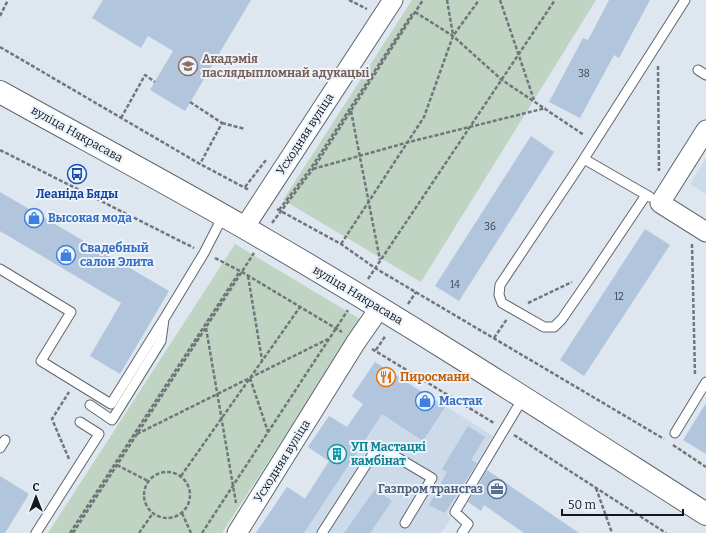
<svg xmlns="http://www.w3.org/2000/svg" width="706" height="533" viewBox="0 0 706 533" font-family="Bitter,serif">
  <rect width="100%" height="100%" fill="#dee6ef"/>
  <!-- built -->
  <path fill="#cddae9" d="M706,158V194L690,184Z
    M375,362L493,436L447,514L451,518L441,533H256L287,487L305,498L329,461L308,447L329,416L347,427L363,404L352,396Z"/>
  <!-- green -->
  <path fill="#bfd4c2" d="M412,0H596L421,282L283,200Z
    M235,244L360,319L222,533H48Z"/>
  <!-- building -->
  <path fill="#b1c5dd" d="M103,0H251L185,111L150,90L173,51L148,36L141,48L92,18Z
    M609,0H650L619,58L614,55L580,118L549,102L583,38L588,40Z
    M531,136L554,152L459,301L435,286Z
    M0,192L169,291L120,374L90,356L121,303L0,231Z
    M645,229L670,245L584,376L560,360Z
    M375,362L445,407L423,441L382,414L304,533H256L287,487L305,499L329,461L308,447L329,416L347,427L363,404L352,396Z
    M706,403V454L683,440Z
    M468,426L485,437L471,460L477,463L445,513L429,505L447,472L442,469Z
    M487,470L579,533H524L484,505L481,511L468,502Z
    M0,476L29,494L5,533H0Z
    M375,489L392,501L370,533H344Z"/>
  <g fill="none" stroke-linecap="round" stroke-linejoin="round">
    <defs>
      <path id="lane" d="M698,70L706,75
        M584,159L650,197
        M646,195L595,271L562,319L554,327H544L502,303L499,295L500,285L580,165L685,0
        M0,269L71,312L41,361L111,404L164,319
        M90,405L112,420L161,341L164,319L204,253L223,216
        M675,433L706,382
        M0,448L5,440
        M36,533L99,434L80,422
        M322,533L378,446L432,478L405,523
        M462,533L468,524L455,512L523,398"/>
      <path id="street" d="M706,130L660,203L706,232
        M244,228L393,0
        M237,533L356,342L379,309"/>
      <path id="secondary" d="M0,92C88,141 177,188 264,239C414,326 560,421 706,514"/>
    </defs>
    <!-- lane casing -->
    <use href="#lane" stroke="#61676f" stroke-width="11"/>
    <!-- street casing -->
    <use href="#street" stroke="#61676f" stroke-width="21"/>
    <!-- secondary casing -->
    <use href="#secondary" stroke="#61676f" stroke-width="24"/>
    <!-- path -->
    <path stroke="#71767c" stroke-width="2.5" stroke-dasharray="4 2" stroke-linecap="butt" d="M349,0L367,9
      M447,0L453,35
      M500,0L534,100
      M415,12L453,36L502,80L584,135
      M0,16L8,0
      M0,47L200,164L249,190
      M658,66L659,171
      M190,102L222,123L200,164
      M351,111L380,260
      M121,118L145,75L155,82
      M222,123L245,129
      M0,150L194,248
      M313,169L409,142L546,108
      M245,187L266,160
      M277,209L341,244L375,268L664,439
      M279,210L311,168L412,14
      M272,223L313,169L423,0
      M341,244L424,117L453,36L479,0
      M692,244L695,375
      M215,258L242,272L342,332
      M248,276L262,360
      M368,279L555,0
      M528,303L572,282
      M408,304L416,292
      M206,328L236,503
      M494,338L507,319
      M372,349L494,423
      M376,350L386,335
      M250,378L268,432
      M137,434L328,339
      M514,435L666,533
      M673,445L706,467
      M69,459L52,419L69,392
      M117,465L148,481
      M144 495a23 23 0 1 1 46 0a23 23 0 1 1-46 0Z
      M181,476L300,307
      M596,488L612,533
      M182,513L191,533
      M70,533L240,271
      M73,533L254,253
      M139,533L153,513
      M202,533L348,310"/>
    <!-- lane -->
    <use href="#lane" stroke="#fff" stroke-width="9"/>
    <!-- street -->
    <use href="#street" stroke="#fff" stroke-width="19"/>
    <!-- secondary -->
    <use href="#secondary" stroke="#fff" stroke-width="22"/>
  </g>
  <!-- icons -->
  <defs>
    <symbol id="university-ring" viewBox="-11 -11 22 22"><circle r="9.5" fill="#ebf3fd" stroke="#8d6e63" stroke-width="1.5"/><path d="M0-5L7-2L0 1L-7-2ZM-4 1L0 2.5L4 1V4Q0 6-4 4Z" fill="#8d6e63"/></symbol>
    <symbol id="bus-ring" viewBox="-11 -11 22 22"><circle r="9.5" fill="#ebf3fd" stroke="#1a4fb4" stroke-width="1.5"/><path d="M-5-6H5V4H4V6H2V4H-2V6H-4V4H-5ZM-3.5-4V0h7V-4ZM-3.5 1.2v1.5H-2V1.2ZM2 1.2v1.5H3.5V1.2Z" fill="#1a4fb4"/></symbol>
    <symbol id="shop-ring" viewBox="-11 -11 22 22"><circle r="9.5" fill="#ebf3fd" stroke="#3f7fe0" stroke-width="1.5"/><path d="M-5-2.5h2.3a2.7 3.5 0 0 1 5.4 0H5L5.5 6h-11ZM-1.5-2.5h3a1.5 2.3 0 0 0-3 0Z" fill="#3f7fe0"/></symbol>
    <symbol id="restaurant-ring" viewBox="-11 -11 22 22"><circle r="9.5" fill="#ebf3fd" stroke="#e8710a" stroke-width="1.5"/><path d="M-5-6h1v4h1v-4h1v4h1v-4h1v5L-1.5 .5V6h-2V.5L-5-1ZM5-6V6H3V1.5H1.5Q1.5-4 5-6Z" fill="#e8710a"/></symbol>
    <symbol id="building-ring" viewBox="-11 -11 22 22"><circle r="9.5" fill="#ebf3fd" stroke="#0f9aa8" stroke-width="1.5"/><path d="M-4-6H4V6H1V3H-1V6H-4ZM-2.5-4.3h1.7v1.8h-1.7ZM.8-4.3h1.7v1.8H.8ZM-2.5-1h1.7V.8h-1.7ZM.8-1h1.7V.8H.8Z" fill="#0f9aa8"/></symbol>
    <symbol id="office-ring" viewBox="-11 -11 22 22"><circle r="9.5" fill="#ebf3fd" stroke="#5c6f8a" stroke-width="1.5"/><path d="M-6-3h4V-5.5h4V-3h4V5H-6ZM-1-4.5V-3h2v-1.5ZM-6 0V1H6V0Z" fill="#5c6f8a"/></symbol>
  </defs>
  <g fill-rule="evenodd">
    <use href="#university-ring" x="177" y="55" width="22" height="22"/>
    <use href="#bus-ring" x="66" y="163" width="22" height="22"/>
    <use href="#shop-ring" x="23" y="207" width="22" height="22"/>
    <use href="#shop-ring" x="55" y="244" width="22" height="22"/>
    <use href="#restaurant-ring" x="375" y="366" width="22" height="22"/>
    <use href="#shop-ring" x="414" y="390" width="22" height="22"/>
    <use href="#building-ring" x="326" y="443" width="22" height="22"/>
    <use href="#office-ring" x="486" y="478" width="22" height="22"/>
  </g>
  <g text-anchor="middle" stroke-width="4" stroke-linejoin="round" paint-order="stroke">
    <!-- number labels -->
    <g font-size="10" fill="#3c434c">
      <text x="584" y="77">38</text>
      <text x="490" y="230">36</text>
      <text x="455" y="288">14</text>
      <text x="619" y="300">12</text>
    </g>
    <!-- education labels -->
    <g font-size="12" font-weight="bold" fill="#785e54" stroke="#ebf3fd" text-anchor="start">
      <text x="202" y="63">Акадэмія<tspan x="202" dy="14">паслядыпломнай адукацыі</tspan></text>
    </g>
    <!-- street labels -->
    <g font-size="12" fill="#15181b" stroke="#ebf3fd">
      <text transform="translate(77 134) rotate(29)" y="4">вуліца Някрасава</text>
      <text transform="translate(305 134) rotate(-57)" y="4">Усходняя вуліца</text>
      <text transform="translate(358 295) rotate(31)" y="4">вуліца Някрасава</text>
      <text transform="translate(282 461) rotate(-58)" y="4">Усходняя вуліца</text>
    </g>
    <!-- transit labels -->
    <g font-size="12" font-weight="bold" fill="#164399" stroke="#ebf3fd">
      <text x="77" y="198">Леаніда Бяды</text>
    </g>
    <!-- shop labels -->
    <g font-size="12" font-weight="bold" fill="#366cbe" stroke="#ebf3fd" text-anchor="start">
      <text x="48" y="222">Высокая мода</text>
      <text x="80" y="252">Свадебный<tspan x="80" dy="14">салон Элита</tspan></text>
      <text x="439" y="405">Мастак</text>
    </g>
    <!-- food labels -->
    <g font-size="12" font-weight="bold" fill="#c56008" stroke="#ebf3fd" text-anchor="start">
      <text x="400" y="381">Пиросмани</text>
    </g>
    <!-- culture labels -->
    <g font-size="12" font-weight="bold" fill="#0d838f" stroke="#ebf3fd" text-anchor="start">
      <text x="351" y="451">УП Мастацкі<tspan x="351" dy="14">камбінат</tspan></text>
    </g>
    <!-- service labels -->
    <g font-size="12" font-weight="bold" fill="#4e5e75" stroke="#ebf3fd" text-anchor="end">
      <text x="483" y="493">Газпром трансгаз</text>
    </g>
  </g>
  <!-- north arrow -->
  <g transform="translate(36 497)" stroke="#ebf3fd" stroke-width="3" paint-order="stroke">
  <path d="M0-3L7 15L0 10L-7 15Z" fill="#15181b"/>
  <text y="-6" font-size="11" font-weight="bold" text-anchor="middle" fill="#15181b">С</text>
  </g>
  <!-- scale -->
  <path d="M562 509v6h121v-6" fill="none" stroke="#15181b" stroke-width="2"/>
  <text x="568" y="509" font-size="12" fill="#15181b" stroke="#ebf3fd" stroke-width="3" paint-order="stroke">50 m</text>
</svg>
